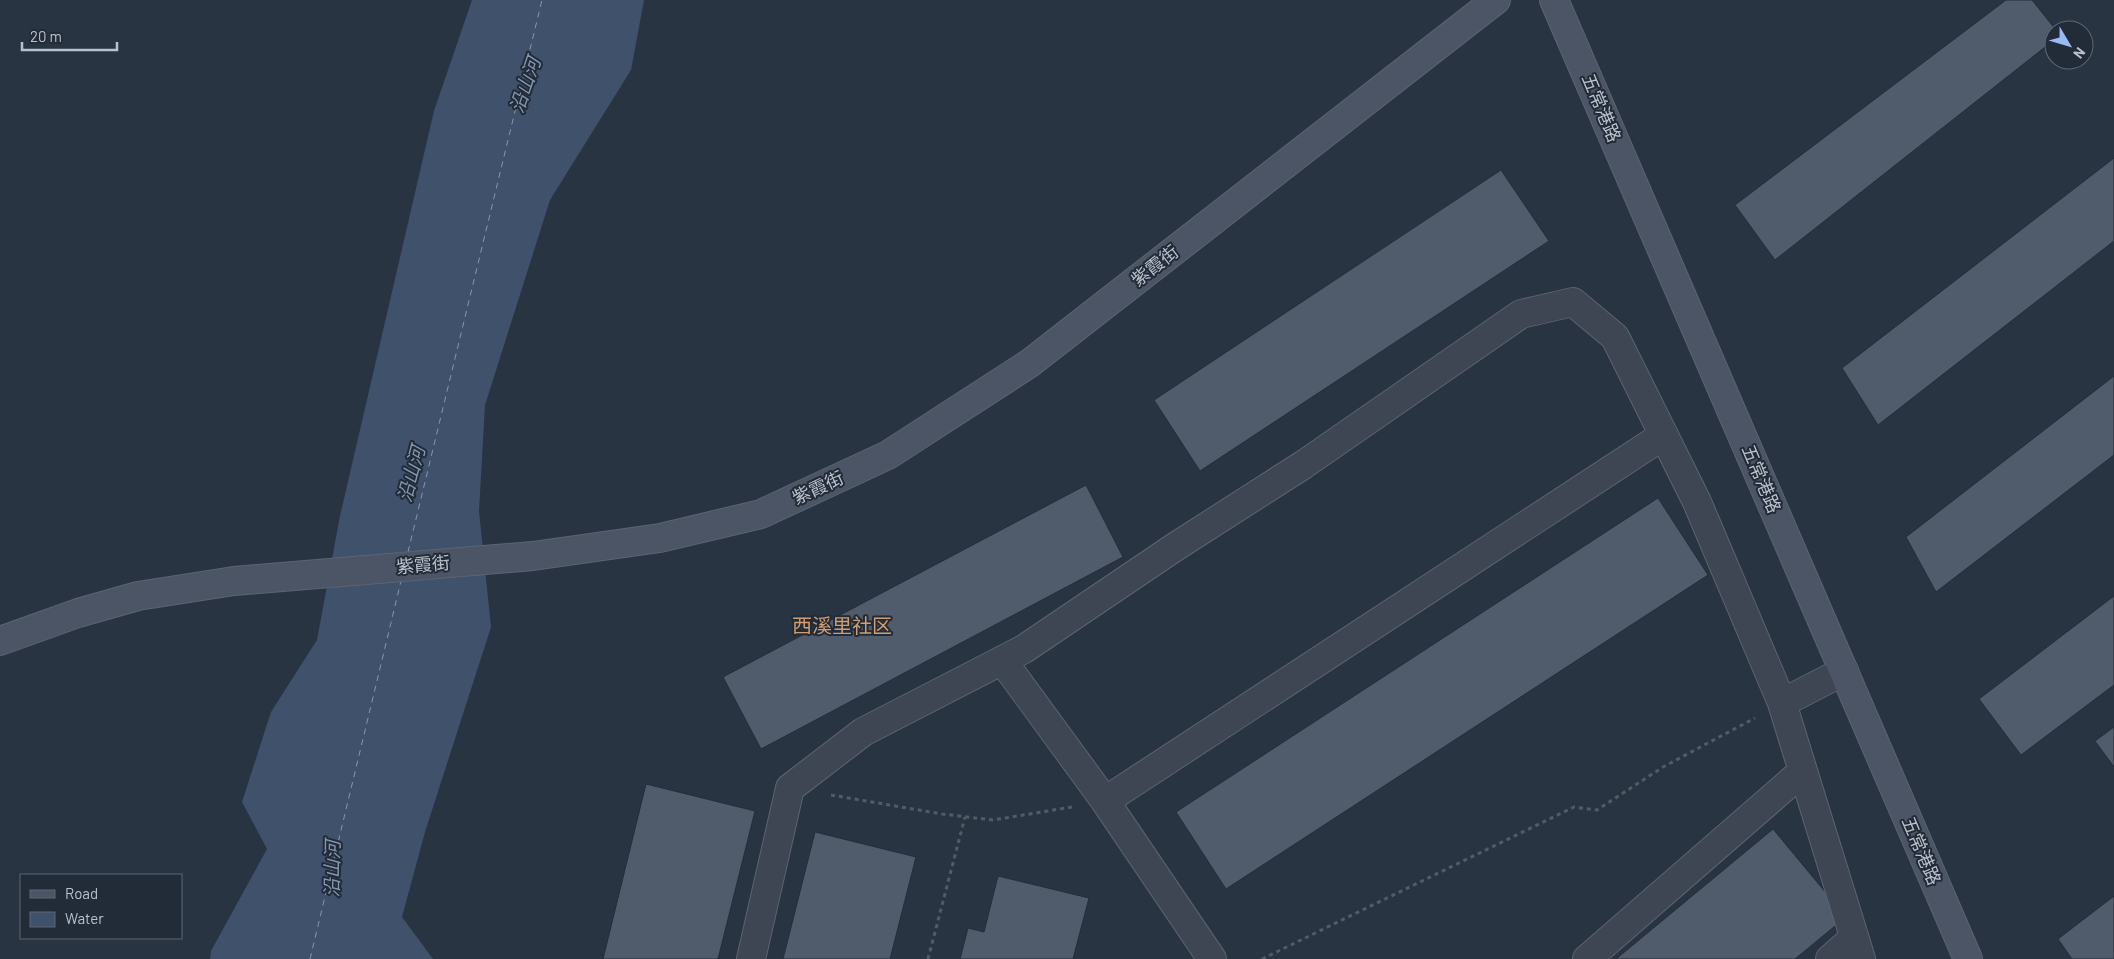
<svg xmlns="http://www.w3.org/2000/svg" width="2114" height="959" viewBox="0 0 2114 959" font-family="Barlow,'Noto Sans SC',sans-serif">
  <rect width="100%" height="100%" fill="#293443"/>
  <!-- water -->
  <path fill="#40516b" d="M472,0H644L631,70L550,200L485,405L479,511L491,627L425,832L402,917L433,959H210L211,951L267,849L242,802L271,712L317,640L340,516L434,111Z"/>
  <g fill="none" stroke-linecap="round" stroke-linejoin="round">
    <!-- ferry -->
    <path stroke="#8497b2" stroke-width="1" stroke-dasharray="6 5" stroke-linecap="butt" d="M408,552L542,0
      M310,959L401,581"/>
  </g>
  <!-- building -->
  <path fill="#505b6b" stroke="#242d3a" d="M2006,0H2032L2056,30H2054V40L1775,260L1735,205Z
    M2114,158V241L1878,425L1842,368Z
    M1501,170L1549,241L1200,471L1154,400Z
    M2114,376V455L1936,592L1906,537Z
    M1086,485L1123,557L761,749L723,677Z
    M1658,498L1708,575L1226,889L1176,812Z
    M2114,596V685L2021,755L1979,699Z
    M2114,727V767L2095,741Z
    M646,784L755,811L718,959H603Z
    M1773,829L1846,917L1795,959H1616Z
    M815,832L916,857L890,959H783Z
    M998,876L1089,898L1073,959H960L968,928L984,932Z
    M2114,896V959H2072L2058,939Z"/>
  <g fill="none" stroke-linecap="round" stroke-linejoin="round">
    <defs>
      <path id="street" d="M1002,660L1105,801L1212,959
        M1782,703L1844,671
        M1105,801L1664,435
        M751,959L790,788L863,732L1024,649L1175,547L1303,465L1521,314L1573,302L1615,337L1697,502L1782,703L1861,959
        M1587,959L1803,771
        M1830,959L1854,938"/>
      <path id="secondary" d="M1554,0L1968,959
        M0,641L78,613L138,596L234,581L533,556L660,538L761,514L888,455L1030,363L1496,0"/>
    </defs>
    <!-- street casing -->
    <use href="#street" stroke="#5c6470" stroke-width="30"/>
    <!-- secondary casing -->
    <use href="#secondary" stroke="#5c6470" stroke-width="30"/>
    <!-- path -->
    <path stroke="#4c5f62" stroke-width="3" stroke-dasharray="4 4" stroke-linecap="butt" d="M831,795L942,814L993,820L1072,807
      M928,959L965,817
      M1262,959L1574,807L1597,810L1663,767L1755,718"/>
    <!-- street -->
    <use href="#street" stroke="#3d4652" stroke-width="28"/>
    <!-- secondary -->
    <use href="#secondary" stroke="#4c5565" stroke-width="28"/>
  </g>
  <g text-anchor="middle" stroke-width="4" stroke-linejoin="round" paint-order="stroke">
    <!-- street labels -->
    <g font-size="18" fill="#bbc1cc" stroke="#222b38">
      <text transform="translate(1601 108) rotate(67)" y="6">五常港路</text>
      <text transform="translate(1155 266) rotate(-38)" y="6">紫霞街</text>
      <text transform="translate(1761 479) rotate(67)" y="6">五常港路</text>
      <text transform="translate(818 488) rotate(-25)" y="6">紫霞街</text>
      <text transform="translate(423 565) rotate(-5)" y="6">紫霞街</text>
      <text transform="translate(1921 851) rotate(67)" y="6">五常港路</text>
    </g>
    <!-- water labels -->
    <g font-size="19" font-style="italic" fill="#8497b2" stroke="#222b38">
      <text transform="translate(525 85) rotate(-71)" y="7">沿山河</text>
      <text transform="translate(411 474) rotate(-75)" y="7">沿山河</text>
      <text transform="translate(332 869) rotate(-89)" y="7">沿山河</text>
    </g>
    <!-- quarter labels -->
    <g font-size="20" fill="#d19d71" stroke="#222b38">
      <text x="842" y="633">西溪里社区</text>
    </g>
  </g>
  <!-- legend -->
  <rect x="20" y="874" width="162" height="65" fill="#222b38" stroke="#5f6773"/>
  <rect x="30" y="890" width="25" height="8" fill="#4c5565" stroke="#5f6773"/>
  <text x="65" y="899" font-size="15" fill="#bbc1cc">Road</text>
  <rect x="30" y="912" width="25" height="15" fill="#40516b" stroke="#5f6773"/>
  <text x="65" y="924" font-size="15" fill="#bbc1cc">Water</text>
  <!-- north arrow -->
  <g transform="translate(2069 45) rotate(128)"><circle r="24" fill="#222b38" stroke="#5f6773"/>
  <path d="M0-4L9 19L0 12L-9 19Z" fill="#99baf3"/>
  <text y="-8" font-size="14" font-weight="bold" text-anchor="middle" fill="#bbc1cc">N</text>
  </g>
  <!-- scale -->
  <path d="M22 42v8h95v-8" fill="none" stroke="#bbc1cc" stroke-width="2.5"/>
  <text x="30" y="42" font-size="15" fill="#bbc1cc" stroke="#222b38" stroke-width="4" paint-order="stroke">20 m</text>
</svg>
